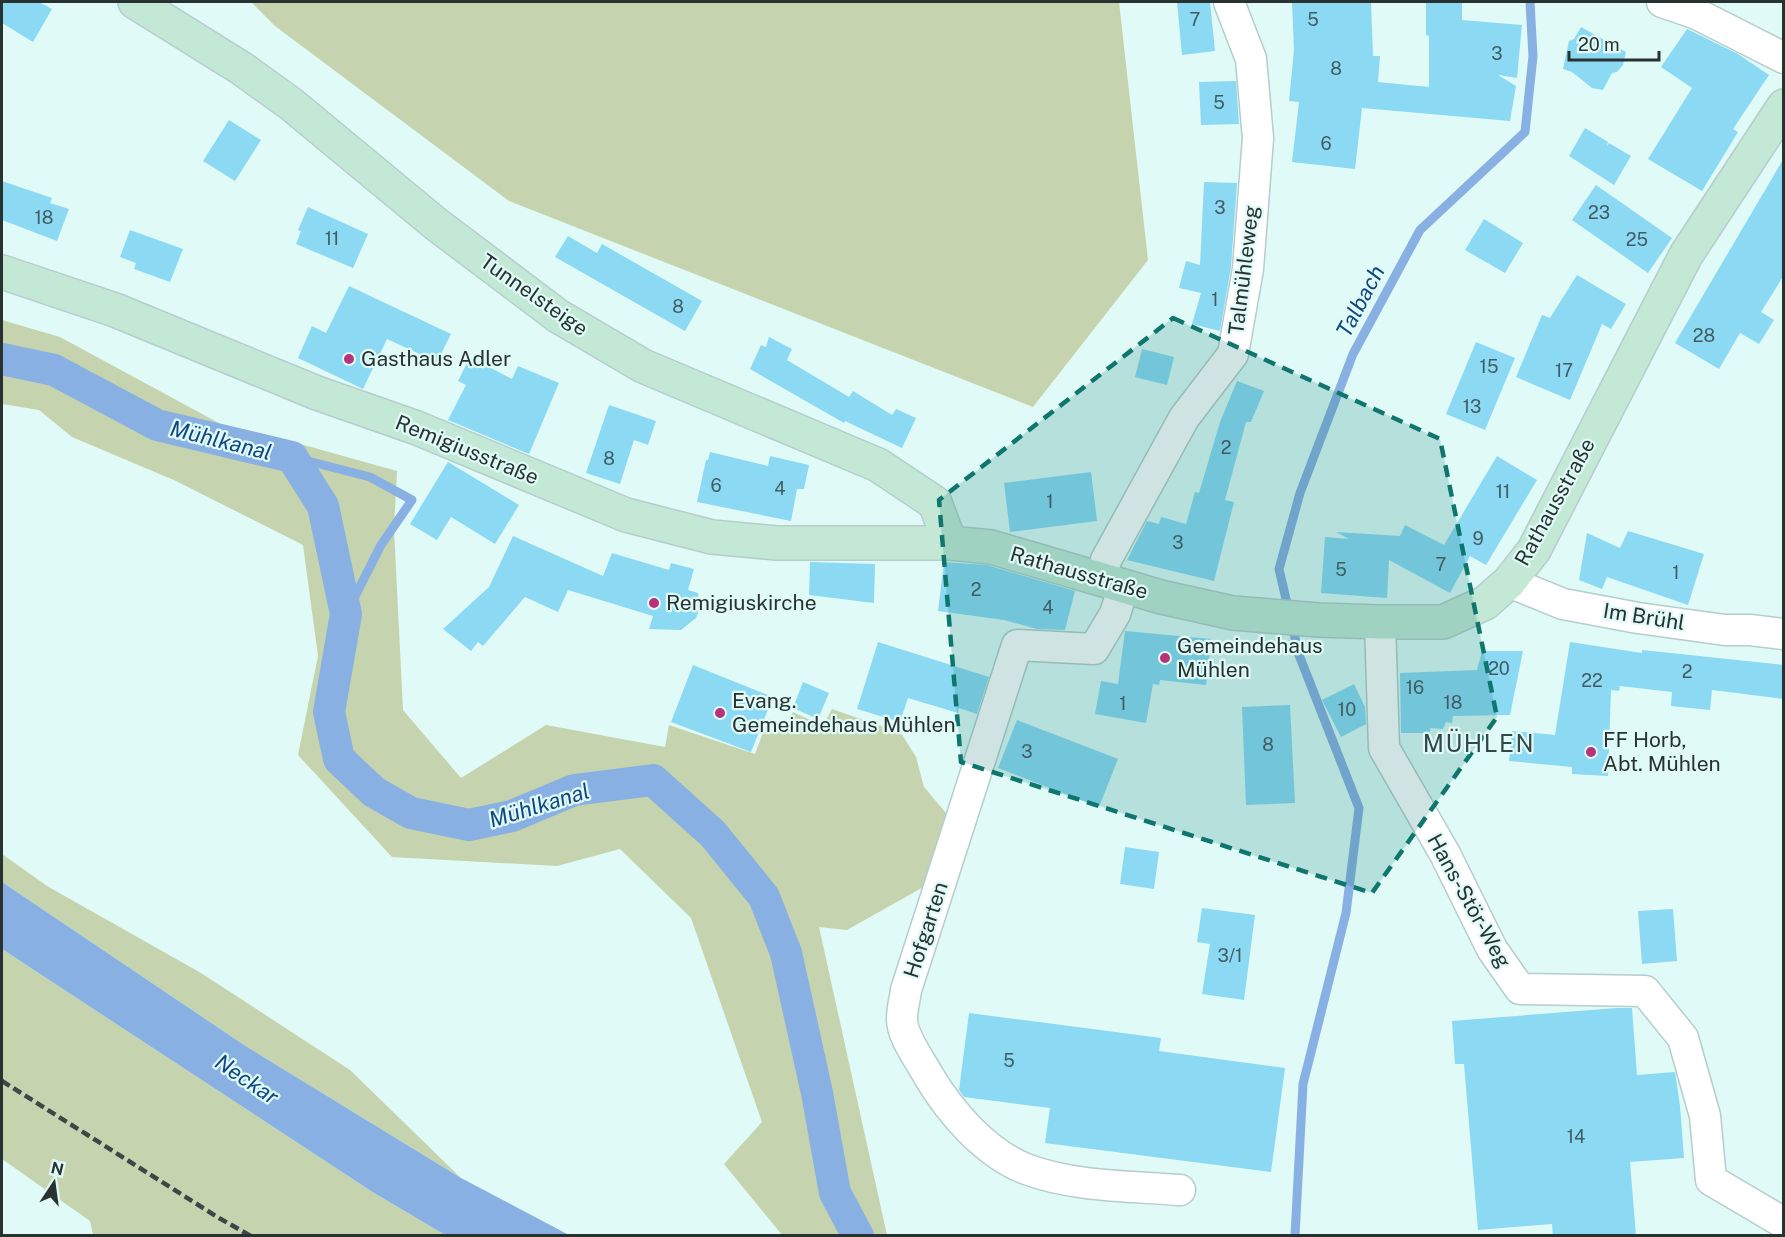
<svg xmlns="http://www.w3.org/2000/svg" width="1785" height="1237" viewBox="0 0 1785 1237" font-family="'Public Sans',sans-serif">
  <rect width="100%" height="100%" fill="#e0faf7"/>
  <!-- green -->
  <path fill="#c5d4ae" d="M251,2H1119L1148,260L1033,407L509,201L275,26Z
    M2,320L60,337L228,428L293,442L397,471L394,529L403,710L461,778L546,725L665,747L669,725L755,754L768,719L787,725L793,712L823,726L832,709L901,733L916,757L924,787L946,813L927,885L847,930L819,927L887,1235H782L724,1164L762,1122L691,918L620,849L557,866L392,857L298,755L318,656L303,545L176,481L72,437L39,410L2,404Z
    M2,854L47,886L201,973L350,1070L461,1178L244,1045L2,882Z
    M2,949L371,1191L445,1235H93L90,1221L2,1159Z"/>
  <!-- water -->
  <path fill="#89b0e2" d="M2,882L244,1045L461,1178L569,1235H445L371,1191L2,949Z"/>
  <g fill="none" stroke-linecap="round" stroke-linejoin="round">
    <!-- stream -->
    <path stroke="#89b0e2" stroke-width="9" d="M292,457L370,477L412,500L381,545L346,614
      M1295,1236L1303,1084L1346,913L1359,808L1299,655L1279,569L1300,493L1353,354L1420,230L1525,132L1533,56L1530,2"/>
    <!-- canal -->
    <path stroke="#89b0e2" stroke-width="32" d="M2,359L54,370L157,425L292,457L323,506L346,614L329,712L339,759L374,792L411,813L469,825L512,816L574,790L653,780L713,834L764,897L786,953L817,1093L835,1193L858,1236"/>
  </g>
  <!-- building -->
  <path fill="#8cd9f4" d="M2,2H39L52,9L33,42L2,23Z
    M1177,2H1210L1215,51L1182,55Z
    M1292,2H1371L1373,56H1380L1378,82L1429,87V36L1426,35V2H1462V20L1522,25L1517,78L1498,75L1516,86L1510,121L1362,108L1355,169L1292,162L1299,102L1289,101L1294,50Z
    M1581,27L1626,52L1623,65L1617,72L1612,73L1603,90L1592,88L1572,72L1563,69L1569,41L1574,39Z
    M1687,29L1738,54L1769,75L1733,129L1738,132L1702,191L1648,159L1692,88L1661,67Z
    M1236,81L1239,124L1201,125L1199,82Z
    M229,120L261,140L235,181L203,161Z
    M1585,128L1608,142L1607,146L1609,143L1631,156L1614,185L1569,156Z
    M1784,158V275L1761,312L1774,320L1759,344L1740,333L1719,369L1675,343Z
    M2,181L52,198L50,203L69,209L57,241L2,220Z
    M1204,182L1237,183L1231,267L1220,331L1192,324L1201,293L1179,288L1186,261L1200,265Z
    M1596,185L1672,238L1648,273L1572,220Z
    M308,207L368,234L353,268L296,244L301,231L298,230Z
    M1484,219L1523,243L1505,273L1465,250Z
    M130,230L183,249L170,282L134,269L136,263L120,257Z
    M568,236L597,253L602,244L702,301L685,331L555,257Z
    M1577,275L1626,304L1611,329L1602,324L1570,400L1516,377L1542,315L1550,318Z
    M349,286L451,334L437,362L387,339L363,389L298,358L312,326L326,333Z
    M769,337L792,349L787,360L849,397L853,391L892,415L896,409L916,418L902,448L845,421L844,423L750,369L761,345L766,347Z
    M1476,342L1515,358L1485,430L1446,414Z
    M1142,349L1174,357L1167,385L1135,377Z
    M470,357L512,379L518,366L559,383L529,454L448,420L466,385L458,381Z
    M1237,381L1264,391L1251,422H1246L1225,500L1234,502L1214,581L1127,560L1147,521L1159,524L1161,517L1186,524L1195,492L1199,493L1220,422Z
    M609,405L656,421L648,445L634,440L620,484L586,473Z
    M710,452L768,466L770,456L809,465L804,489H797L791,521L697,502L706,460H708Z
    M1497,456L1537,480L1486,565L1470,556L1450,593L1389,560L1387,598L1321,593L1325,537L1349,539L1336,532L1400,536L1405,525L1444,545Z
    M448,462L519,505L495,544L451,517L437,540L410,524Z
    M1091,472L1097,521L1010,532L1004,483Z
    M1628,531L1704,554L1688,605L1607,577L1602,589L1579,580L1587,533L1620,548Z
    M513,536L603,576L612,553L669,570L671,563L694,569L688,590L698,593L700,607L696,618L681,630L649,629L653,616L568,590L558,612L525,597L483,646L478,642L471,651L443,629L489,587Z
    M810,562L875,564L874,603L809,595Z
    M944,562L987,565L1075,591L1065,630L1037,629L1004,620L938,611Z
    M1125,631L1211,639L1206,685L1160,680L1159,685L1153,684L1146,723L1095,714L1101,681L1118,684Z
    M878,642L989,677L977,714L959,708L958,713L908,698L900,722L857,709Z
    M1570,642L1642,653V650L1784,665V699L1712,690L1710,710L1671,706L1672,692L1620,686L1619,691L1611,690L1608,776L1572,774V767L1509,761L1512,731L1555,735Z
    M1482,651H1523L1510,715L1453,716L1452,723L1446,722L1443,729L1430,728V733H1401L1400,673L1477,670Z
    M693,665L773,697L751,752L671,722Z
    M803,682L829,693L818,719L793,708Z
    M1354,684L1365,707L1366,724L1341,737L1322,700Z
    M1290,705L1295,803L1246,805L1242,707Z
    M1017,720L1118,759L1099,807L998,768Z
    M1125,847L1159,852L1154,889L1120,884Z
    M1202,908L1255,915L1244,1000L1202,994L1210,944L1197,942Z
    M1673,909L1677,961L1642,964L1638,911Z
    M1617,1008H1632L1637,1075L1675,1072L1680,1106L1684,1158L1630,1162L1636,1236H1553L1552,1224L1478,1230L1464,1064H1455L1452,1021Z
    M969,1013L1161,1038L1159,1051L1285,1068L1271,1172L1045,1143L1050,1108L964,1097L959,1090Z"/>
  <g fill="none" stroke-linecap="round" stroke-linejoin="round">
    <defs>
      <path id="street" d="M1662,2L1697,14L1784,58
        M1101,579L1106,560L1184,418L1233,354L1248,269L1258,138L1251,59L1229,2
        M1509,582L1563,604L1638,618L1725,630H1750L1784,634
        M1124,585L1115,614L1094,649L1017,645L906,990C905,999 902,1009 902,1018C901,1035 920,1060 928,1075C950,1112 985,1153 1026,1169C1074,1187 1129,1186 1180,1190
        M1380,622L1384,748L1445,854L1492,949L1520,989L1645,991L1683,1038L1705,1116L1711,1180L1784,1223"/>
      <path id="secondary" d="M135,2L241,68L291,104L436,224L558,316L643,366L878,465L935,503L950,543
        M2,272L115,310L317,393L417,428L626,515L712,537L777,543H950L991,547L1161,597L1233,613L1319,620L1380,622H1443L1485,603L1509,582L1534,550L1686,255L1784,106"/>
    </defs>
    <!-- street casing -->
    <use href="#street" stroke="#b5cdcb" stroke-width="33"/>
    <!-- secondary casing -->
    <use href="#secondary" stroke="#b5cdcb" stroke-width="36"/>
    <!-- street -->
    <use href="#street" stroke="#fff" stroke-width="30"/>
    <!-- secondary -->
    <use href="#secondary" stroke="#c3e9d6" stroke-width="33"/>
    <!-- rail -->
    <path stroke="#3c4847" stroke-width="4.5" stroke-dasharray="9 4.5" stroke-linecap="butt" d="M2,1081L219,1218L251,1236"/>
  </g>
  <!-- marked area -->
  <path fill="#0f766e" fill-opacity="0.2" stroke="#0f766e" stroke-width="4.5" stroke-dasharray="12 8" stroke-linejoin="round" d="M1173,318L1440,439L1497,717L1372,893L961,762L939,500Z"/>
  <!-- markers -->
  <g fill="#b6337a" stroke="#e0faf7" stroke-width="2">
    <circle cx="349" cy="359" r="6"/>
    <circle cx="654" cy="603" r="6"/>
    <circle cx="1165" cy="658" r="6"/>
    <circle cx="720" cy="713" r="6"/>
    <circle cx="1591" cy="752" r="6"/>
  </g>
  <g text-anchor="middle" stroke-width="4.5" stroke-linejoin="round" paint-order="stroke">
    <!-- number labels -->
    <g font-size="18" fill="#415c62">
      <text x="1195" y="26">7</text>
      <text x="1313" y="26">5</text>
      <text x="1497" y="60">3</text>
      <text x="1336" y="75">8</text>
      <text x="1219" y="109">5</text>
      <text x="1326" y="150">6</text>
      <text x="1220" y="214">3</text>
      <text x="1599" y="219">23</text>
      <text x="44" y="224">18</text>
      <text x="332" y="245">11</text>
      <text x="1637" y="246">25</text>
      <text x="1215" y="306">1</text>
      <text x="678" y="313">8</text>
      <text x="1704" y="342">28</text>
      <text x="1489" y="373">15</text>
      <text x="1564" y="377">17</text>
      <text x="1472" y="413">13</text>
      <text x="1226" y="454">2</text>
      <text x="609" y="465">8</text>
      <text x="716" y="492">6</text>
      <text x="780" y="495">4</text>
      <text x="1503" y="498">11</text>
      <text x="1050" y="508">1</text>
      <text x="1478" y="545">9</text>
      <text x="1178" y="549">3</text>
      <text x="1441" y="571">7</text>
      <text x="1341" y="576">5</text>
      <text x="1676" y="579">1</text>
      <text x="976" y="596">2</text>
      <text x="1048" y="614">4</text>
      <text x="1499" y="675">20</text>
      <text x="1687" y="678">2</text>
      <text x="1592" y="687">22</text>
      <text x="1415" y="694">16</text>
      <text x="1453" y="709">18</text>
      <text x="1123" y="710">1</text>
      <text x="1347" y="716">10</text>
      <text x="1268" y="751">8</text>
      <text x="1027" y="758">3</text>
      <text x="1230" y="962">3/1</text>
      <text x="1009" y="1067">5</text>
      <text x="1576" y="1143">14</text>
    </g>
    <!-- street labels -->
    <g font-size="21" fill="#283231" stroke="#e0faf7">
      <text transform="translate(1244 270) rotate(-83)" y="7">Talmühleweg</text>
      <text transform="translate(534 295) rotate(35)" y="7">Tunnelsteige</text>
      <text transform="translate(467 450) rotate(22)" y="7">Remigiusstraße</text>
      <text transform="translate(1555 502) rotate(-61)" y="7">Rathausstraße</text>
      <text transform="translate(1079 573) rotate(16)" y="7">Rathausstraße</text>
      <text transform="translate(1644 617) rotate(9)" y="7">Im Brühl</text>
      <text transform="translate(1469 901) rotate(61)" y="7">Hans-Stör-Weg</text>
      <text transform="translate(926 930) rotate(-72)" y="7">Hofgarten</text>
    </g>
    <!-- poi labels -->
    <g font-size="21" fill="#283231" stroke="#e0faf7" text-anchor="start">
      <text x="361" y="366">Gasthaus Adler</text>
      <text x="666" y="610">Remigiuskirche</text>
      <text x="1177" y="653">Gemeindehaus<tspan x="1177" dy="24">Mühlen</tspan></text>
      <text x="732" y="708">Evang.<tspan x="732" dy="24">Gemeindehaus Mühlen</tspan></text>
      <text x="1603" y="747">FF Horb,<tspan x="1603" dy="24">Abt. Mühlen</tspan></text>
    </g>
    <!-- water labels -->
    <g font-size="22" font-style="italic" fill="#104682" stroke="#e0faf7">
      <text transform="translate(1360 301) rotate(-62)" y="8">Talbach</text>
      <text transform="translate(221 440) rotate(14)" y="8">Mühlkanal</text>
      <text transform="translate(539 805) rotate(-17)" y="8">Mühlkanal</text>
      <text transform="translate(247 1079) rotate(34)" y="8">Neckar</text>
    </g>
    <!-- quarter labels -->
    <g font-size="24" letter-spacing="1.5" fill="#334846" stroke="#e0faf7">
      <text x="1479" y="752">MÜHLEN</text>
    </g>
  </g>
  <!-- border -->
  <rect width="1785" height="1237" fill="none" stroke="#283231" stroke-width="6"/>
  <!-- north arrow -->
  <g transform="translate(54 1183) rotate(13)" stroke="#e0faf7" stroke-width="4.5" paint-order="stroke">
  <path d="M0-4.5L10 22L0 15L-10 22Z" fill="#283231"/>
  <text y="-9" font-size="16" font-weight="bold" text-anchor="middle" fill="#283231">N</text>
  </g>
  <!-- scale -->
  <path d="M1569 51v9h90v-9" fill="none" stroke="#283231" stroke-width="3"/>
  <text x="1578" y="51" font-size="18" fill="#283231" stroke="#e0faf7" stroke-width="4.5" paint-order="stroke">20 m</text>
</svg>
